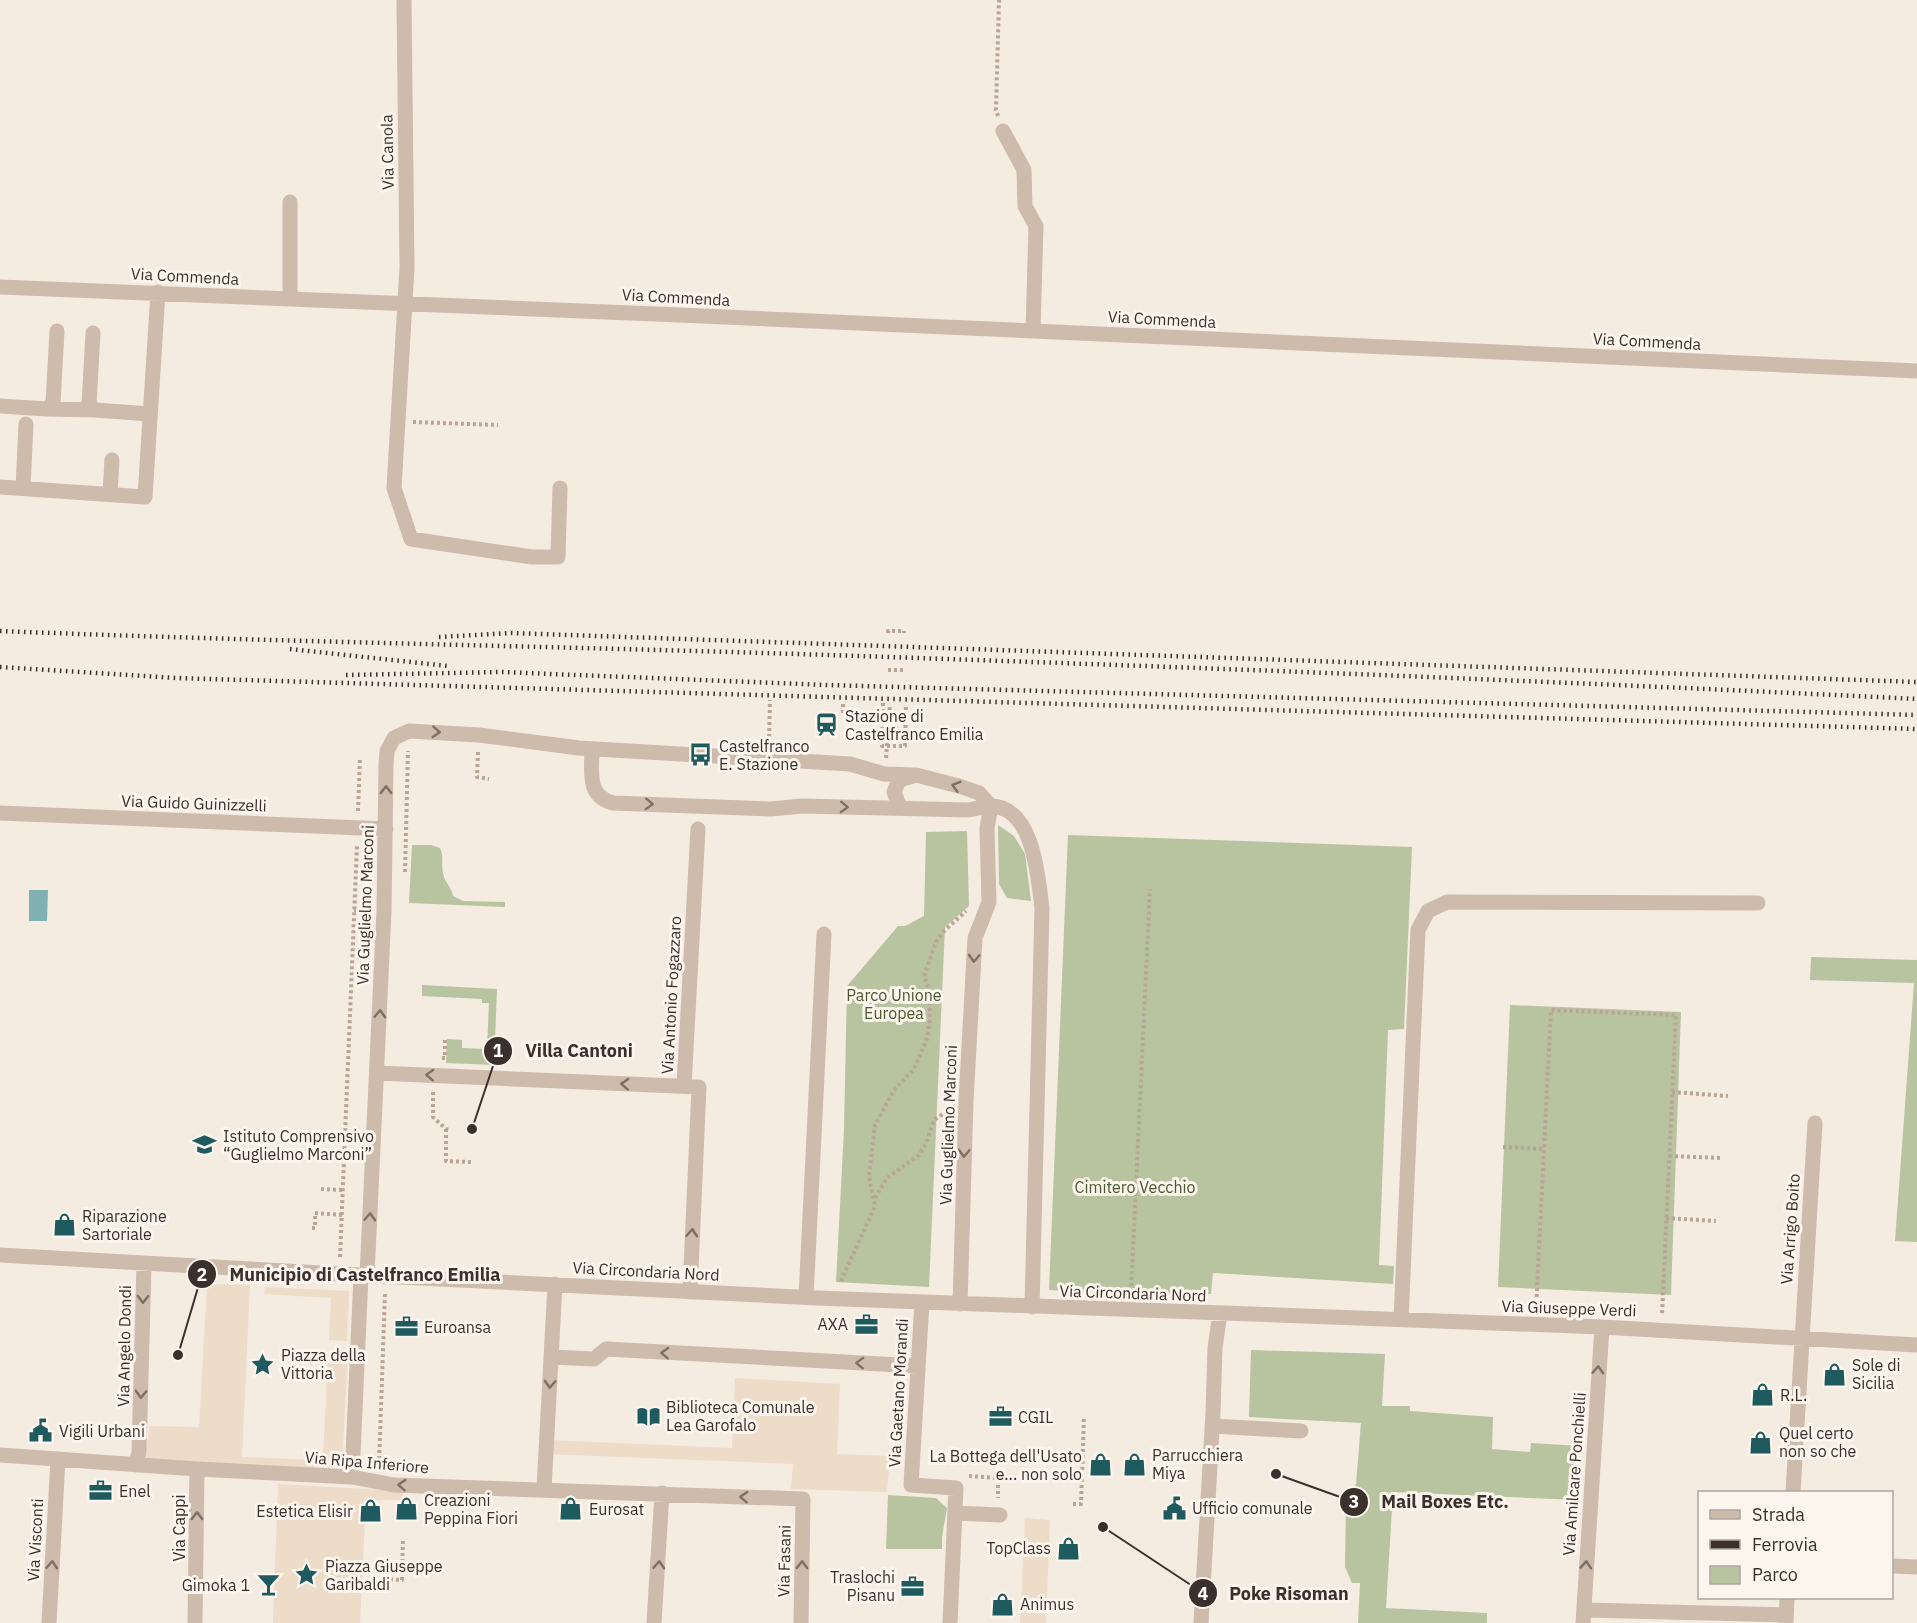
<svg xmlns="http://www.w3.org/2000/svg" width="1917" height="1623" viewBox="0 0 1917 1623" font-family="'IBM Plex Sans',sans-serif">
  <rect width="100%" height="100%" fill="#f4ebe1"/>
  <!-- green -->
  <path fill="#b8c4a0" d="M998,825L1014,836L1025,854L1031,901L1007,898L999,884Z
    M967,831L969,906L945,927L929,1287L836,1282L844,1129L847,986L898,926H905L924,916L926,832Z
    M1068,835L1412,847L1404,1029L1388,1030L1379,1265L1394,1266L1393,1284L1213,1273L1211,1294L1154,1295V1290L1107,1287L1106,1293L1049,1290Z
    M412,845H431L440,848C444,857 441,864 443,873C444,882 452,887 453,896L463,901L505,902V907L409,903Z
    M1811,957L1917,960V1242L1895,1241L1914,983L1810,980Z
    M422,985L497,989L494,1065L446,1063L447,1039L462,1040V1048L487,1049L489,1003H482V999L422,996Z
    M1510,1005L1681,1012L1671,1295L1498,1287Z
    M1251,1350L1385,1354L1382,1406H1410V1411L1493,1417L1492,1449L1530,1452L1531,1443L1580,1446L1577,1500L1393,1492L1386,1608L1487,1613V1623H1358L1360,1583H1352L1345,1567L1346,1502L1356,1484L1361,1423L1249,1417Z
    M888,1495L936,1498L947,1508L942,1537V1549H886Z"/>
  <!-- plaza -->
  <path fill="#ecdcc8" d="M207,1284L250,1285L242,1457L323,1460L328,1354H348L342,1464L331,1469L146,1459L149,1426L199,1427Z
    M265,1287L349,1291L347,1341L329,1340L331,1298L264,1294Z
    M735,1378L840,1384L837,1454L890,1456L887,1492L791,1489L793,1464L546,1454L547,1440L732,1448Z
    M278,1484L403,1491V1500H366L360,1623H273Z
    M1025,1518L1050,1520L1046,1623H1020Z"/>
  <!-- water -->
  <path fill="#7fb0b2" d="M29,890H48L47,921H29Z"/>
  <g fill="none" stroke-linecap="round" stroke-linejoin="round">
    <!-- path -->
    <path stroke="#b9a596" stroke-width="4" stroke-dasharray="3 3" stroke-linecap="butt" d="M998,116L996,110L999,0
      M413,422L498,425
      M888,633V631H904V633
      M888,670H903
      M883,703L882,746H905L906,704
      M843,713V702
      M889,713H892V716
      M889,728H896V716
      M769,743L770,700
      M478,752L477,777L489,779
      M886,758L890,704
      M358,811L360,757
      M405,872L408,751
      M354,910L368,911
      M442,1058H445V1038
      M433,1092V1117L446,1129L451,1130
      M1672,1092L1728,1096
      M446,1129V1161L471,1162
      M1503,1147L1545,1149
      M1669,1156L1722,1158
      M321,1189L343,1190
      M875,1198L887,1178L919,1155L926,1143L934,1120L949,1110
      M1666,1218L1716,1221
      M312,1228H315V1213L342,1215
      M340,1257L357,845
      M841,1281L875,1206L869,1176L875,1125L894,1090L914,1069L927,1039L930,1020L929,989L924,976L936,942L943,932L966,911
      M1131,1292L1150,889
      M1536,1309L1551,1010L1676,1015L1662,1315
      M379,1465L385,1293
      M969,1476L998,1478V1498
      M1073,1504H1081L1084,1416
      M384,1579L402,1580L403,1538"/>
    <!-- minor -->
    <path stroke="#cdbbac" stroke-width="15" d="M404,0L407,268L394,488L411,539L532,557H558L560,488
      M1003,131L1024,170L1025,206L1036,226L1033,331
      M290,202V299
      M0,287L679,315L1917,371
      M93,333L89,404L95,410L150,414
      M0,406L47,409L53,403L57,331
      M47,409L95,410
      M0,487L145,497L158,292
      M23,488L26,424
      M110,494L112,460
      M592,749C592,771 586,796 613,803L771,809L802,806L968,810C975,809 984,806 991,806C1034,807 1038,878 1042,908L1032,1307
      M900,808L894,792L899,780L913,776
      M0,813L386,829
      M377,1073L699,1087L690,1292
      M684,1086L698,829
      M0,1255L340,1274L817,1298L1602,1327L1917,1345
      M367,1276L384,911L386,765L387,751L394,738L409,731L479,735L579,748L850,764L884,774L916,775L959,786L979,793L991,806
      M806,1297L824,934
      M922,1302L911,1485L956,1488L950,1623
      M960,1304L966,1101L975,938L989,902L987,828L991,806
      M1401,1320L1418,930L1428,911L1447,902L1758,903
      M551,1357L594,1359L606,1349L918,1366
      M1212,1426L1301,1431
      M0,1455L197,1469L352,1477L394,1485L803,1499L801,1623
      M136,1465L139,1452L144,1264
      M352,1477L361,1275
      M544,1489L555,1284
      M1793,1492L1815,1123
      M955,1513L1000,1515
      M1892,1566L1917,1567
      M1584,1610L1786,1615
      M49,1623L58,1459
      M195,1623L197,1469
      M654,1623L662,1493
      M1201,1623L1213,1413L1215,1348L1220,1313
      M1583,1623L1602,1327
      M1786,1623L1787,1598"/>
    <!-- rail -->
    <path stroke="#3b302b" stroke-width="4.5" stroke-dasharray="1.5 4.5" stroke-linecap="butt" d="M0,631C276,642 552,646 829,655C1191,667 1554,681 1917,699
      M439,637L511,633L1917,682
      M290,649L448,666
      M0,667L176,678L1917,729
      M346,675L502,672L826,685L1917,715"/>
  </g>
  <!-- one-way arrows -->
  <defs><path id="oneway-chevron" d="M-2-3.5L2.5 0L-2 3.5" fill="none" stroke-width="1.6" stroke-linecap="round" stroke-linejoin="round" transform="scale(1.5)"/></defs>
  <g stroke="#7d6f65">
    <use href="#oneway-chevron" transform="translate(436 732) rotate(4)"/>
    <use href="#oneway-chevron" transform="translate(956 786) rotate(-164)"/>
    <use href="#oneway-chevron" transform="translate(386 790) rotate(-90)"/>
    <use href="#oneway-chevron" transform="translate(649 804) rotate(2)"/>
    <use href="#oneway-chevron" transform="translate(844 807) rotate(2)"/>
    <use href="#oneway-chevron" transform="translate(974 958) rotate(93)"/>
    <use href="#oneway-chevron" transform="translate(380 1014) rotate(-88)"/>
    <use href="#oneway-chevron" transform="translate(430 1075) rotate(-178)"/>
    <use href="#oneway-chevron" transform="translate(625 1084) rotate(-177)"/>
    <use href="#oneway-chevron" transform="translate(964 1153) rotate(92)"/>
    <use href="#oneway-chevron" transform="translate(370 1217) rotate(-87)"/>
    <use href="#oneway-chevron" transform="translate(692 1233) rotate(-87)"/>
    <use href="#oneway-chevron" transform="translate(143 1299) rotate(91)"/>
    <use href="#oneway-chevron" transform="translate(665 1353) rotate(-177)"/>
    <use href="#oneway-chevron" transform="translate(860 1363) rotate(-178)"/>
    <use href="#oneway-chevron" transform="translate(1598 1370) rotate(-87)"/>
    <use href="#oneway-chevron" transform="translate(550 1384) rotate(93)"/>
    <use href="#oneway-chevron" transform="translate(141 1394) rotate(92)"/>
    <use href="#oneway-chevron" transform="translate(402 1485) rotate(-177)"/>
    <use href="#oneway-chevron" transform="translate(744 1497) rotate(-177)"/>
    <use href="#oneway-chevron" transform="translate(197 1516) rotate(-90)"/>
    <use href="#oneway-chevron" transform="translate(52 1565) rotate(-87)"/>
    <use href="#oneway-chevron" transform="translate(659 1565) rotate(-87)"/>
    <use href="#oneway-chevron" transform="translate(802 1565) rotate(-89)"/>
    <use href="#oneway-chevron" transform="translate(1586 1565) rotate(-86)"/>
  </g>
  <!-- icons -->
  <defs>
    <symbol id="station-bare" viewBox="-9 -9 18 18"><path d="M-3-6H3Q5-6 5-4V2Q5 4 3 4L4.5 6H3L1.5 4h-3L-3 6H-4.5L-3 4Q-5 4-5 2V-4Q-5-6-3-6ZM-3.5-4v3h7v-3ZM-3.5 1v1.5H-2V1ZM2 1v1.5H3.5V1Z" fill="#1f5a5e" stroke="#fbf5ee" stroke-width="2.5" paint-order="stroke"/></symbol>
    <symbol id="bus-bare" viewBox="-9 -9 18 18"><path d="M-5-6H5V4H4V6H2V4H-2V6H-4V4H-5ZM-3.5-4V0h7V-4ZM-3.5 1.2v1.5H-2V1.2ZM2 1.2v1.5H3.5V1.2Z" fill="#1f5a5e" stroke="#fbf5ee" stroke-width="2.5" paint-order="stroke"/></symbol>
    <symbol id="school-bare" viewBox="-9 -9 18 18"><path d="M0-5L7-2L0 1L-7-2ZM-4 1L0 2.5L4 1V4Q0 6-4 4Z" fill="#1f5a5e" stroke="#fbf5ee" stroke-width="2.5" paint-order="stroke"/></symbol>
    <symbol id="shop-bare" viewBox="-9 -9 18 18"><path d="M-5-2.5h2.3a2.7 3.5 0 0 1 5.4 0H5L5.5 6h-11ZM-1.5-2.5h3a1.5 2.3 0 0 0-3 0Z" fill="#1f5a5e" stroke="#fbf5ee" stroke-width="2.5" paint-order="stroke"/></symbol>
    <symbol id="office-bare" viewBox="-9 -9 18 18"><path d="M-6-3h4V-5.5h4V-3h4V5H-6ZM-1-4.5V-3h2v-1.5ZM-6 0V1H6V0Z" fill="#1f5a5e" stroke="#fbf5ee" stroke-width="2.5" paint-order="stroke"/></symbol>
    <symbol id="sight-bare" viewBox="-9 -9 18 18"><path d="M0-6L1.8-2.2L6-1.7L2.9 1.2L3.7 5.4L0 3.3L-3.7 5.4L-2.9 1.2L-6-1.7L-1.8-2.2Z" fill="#1f5a5e" stroke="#fbf5ee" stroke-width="2.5" paint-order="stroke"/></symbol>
    <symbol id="library-bare" viewBox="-9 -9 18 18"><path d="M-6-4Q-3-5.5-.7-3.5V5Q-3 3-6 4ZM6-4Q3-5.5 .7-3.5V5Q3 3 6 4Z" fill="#1f5a5e" stroke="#fbf5ee" stroke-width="2.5" paint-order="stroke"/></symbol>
    <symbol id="civic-bare" viewBox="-9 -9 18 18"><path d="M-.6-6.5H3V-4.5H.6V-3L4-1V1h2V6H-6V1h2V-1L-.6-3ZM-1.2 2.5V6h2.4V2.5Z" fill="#1f5a5e" stroke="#fbf5ee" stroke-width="2.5" paint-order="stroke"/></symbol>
    <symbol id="bar-bare" viewBox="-9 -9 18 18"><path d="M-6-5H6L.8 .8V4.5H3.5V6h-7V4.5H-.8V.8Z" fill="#1f5a5e" stroke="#fbf5ee" stroke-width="2.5" paint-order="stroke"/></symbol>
  </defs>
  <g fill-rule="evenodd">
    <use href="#station-bare" x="810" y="708" width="33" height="33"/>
    <use href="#bus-bare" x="684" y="738" width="33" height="33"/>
    <use href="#school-bare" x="188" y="1128" width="33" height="33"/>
    <use href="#shop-bare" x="48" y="1208" width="33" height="33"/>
    <use href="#office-bare" x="850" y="1308" width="33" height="33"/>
    <use href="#office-bare" x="390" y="1310" width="33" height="33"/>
    <use href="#sight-bare" x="246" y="1348" width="33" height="33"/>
    <use href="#shop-bare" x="1818" y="1358" width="33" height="33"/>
    <use href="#shop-bare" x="1746" y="1378" width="33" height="33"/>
    <use href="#library-bare" x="632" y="1400" width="33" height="33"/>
    <use href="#office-bare" x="984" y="1400" width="33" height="33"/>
    <use href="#civic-bare" x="24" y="1414" width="33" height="33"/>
    <use href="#shop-bare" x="1744" y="1426" width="33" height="33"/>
    <use href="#shop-bare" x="1118" y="1448" width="33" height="33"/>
    <use href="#shop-bare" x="1084" y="1448" width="33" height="33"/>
    <use href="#office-bare" x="84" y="1474" width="33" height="33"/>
    <use href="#civic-bare" x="1158" y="1492" width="33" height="33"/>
    <use href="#shop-bare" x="390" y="1492" width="33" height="33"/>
    <use href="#shop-bare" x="554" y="1492" width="33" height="33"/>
    <use href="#shop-bare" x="354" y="1494" width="33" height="33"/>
    <use href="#shop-bare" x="1052" y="1532" width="33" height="33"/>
    <use href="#sight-bare" x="290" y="1558" width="33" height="33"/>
    <use href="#bar-bare" x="252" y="1568" width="33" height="33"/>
    <use href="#office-bare" x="896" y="1570" width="33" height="33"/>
    <use href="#shop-bare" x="986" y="1588" width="33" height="33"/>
  </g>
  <g text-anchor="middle" stroke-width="6" stroke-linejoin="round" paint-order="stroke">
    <!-- street labels -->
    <g font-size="16" fill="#3b302b" stroke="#fbf5ee">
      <text transform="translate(387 152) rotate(-91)" y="6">Via Canola</text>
      <text transform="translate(185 276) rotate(3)" y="6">Via Commenda</text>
      <text transform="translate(676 297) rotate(3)" y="6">Via Commenda</text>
      <text transform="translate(1162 319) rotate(3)" y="6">Via Commenda</text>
      <text transform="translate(1647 341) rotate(3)" y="6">Via Commenda</text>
      <text transform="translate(194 803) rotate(2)" y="6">Via Guido Guinizzelli</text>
      <text transform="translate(365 905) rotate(-88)" y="6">Via Guglielmo Marconi</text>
      <text transform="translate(671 995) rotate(-87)" y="6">Via Antonio Fogazzaro</text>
      <text transform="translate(948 1125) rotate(-88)" y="6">Via Guglielmo Marconi</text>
      <text transform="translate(1790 1229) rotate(-86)" y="6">Via Arrigo Boito</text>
      <text transform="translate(646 1271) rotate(3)" y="6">Via Circondaria Nord</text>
      <text transform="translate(1133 1293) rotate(2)" y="6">Via Circondaria Nord</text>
      <text transform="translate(1569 1308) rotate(2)" y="6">Via Giuseppe Verdi</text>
      <text transform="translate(124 1346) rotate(-89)" y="6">Via Angelo Dondi</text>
      <text transform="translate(898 1393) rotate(-87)" y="6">Via Gaetano Morandi</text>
      <text transform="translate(367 1462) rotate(5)" y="6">Via Ripa Inferiore</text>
      <text transform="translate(1574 1474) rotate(-86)" y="6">Via Amilcare Ponchielli</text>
      <text transform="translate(179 1528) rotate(-90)" y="6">Via Cappi</text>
      <text transform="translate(35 1540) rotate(-87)" y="6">Via Visconti</text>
      <text transform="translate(784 1561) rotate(-89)" y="6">Via Fasani</text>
    </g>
    <!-- poi labels -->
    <g font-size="16" fill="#3b302b" stroke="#fbf5ee" text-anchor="start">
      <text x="845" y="722">Stazione di<tspan x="845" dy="18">Castelfranco Emilia</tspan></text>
      <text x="719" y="752">Castelfranco<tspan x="719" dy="18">E. Stazione</tspan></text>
      <text x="223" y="1142">Istituto Comprensivo<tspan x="223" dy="18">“Guglielmo Marconi”</tspan></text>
      <text x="82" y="1222">Riparazione<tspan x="82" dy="18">Sartoriale</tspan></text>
      <text x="848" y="1330" text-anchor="end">AXA</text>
      <text x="424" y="1333">Euroansa</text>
      <text x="281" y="1361">Piazza della<tspan x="281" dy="18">Vittoria</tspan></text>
      <text x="1852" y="1371">Sole di<tspan x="1852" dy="18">Sicilia</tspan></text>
      <text x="1780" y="1401">R.L.</text>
      <text x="666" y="1413">Biblioteca Comunale<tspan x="666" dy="18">Lea Garofalo</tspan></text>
      <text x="1018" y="1423">CGIL</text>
      <text x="59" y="1437">Vigili Urbani</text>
      <text x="1779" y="1439">Quel certo<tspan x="1779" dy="18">non so che</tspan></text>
      <text x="1152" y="1461">Parrucchiera<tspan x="1152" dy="18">Miya</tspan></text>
      <text x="1082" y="1462" text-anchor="end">La Bottega dell'Usato<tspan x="1082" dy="18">e... non solo</tspan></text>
      <text x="119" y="1497">Enel</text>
      <text x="424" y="1506">Creazioni<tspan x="424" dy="18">Peppina Fiori</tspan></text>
      <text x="1192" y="1514">Ufficio comunale</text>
      <text x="589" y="1515">Eurosat</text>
      <text x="353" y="1517" text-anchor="end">Estetica Elisir</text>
      <text x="1051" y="1554" text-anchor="end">TopClass</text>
      <text x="325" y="1572">Piazza Giuseppe<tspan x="325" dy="18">Garibaldi</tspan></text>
      <text x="895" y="1583" text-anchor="end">Traslochi<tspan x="895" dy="18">Pisanu</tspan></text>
      <text x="250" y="1591" text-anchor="end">Gimoka 1</text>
      <text x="1020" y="1610">Animus</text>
    </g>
    <!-- park labels -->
    <g font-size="16" fill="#4a5a2e" stroke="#fbf5ee">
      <text x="894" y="1001">Parco Unione<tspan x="894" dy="18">Europea</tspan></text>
      <text x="1135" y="1193">Cimitero Vecchio</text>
    </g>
  </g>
  <!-- callouts -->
  <path fill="none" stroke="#3b302b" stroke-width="2" d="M472 1129L498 1051M178 1355L202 1274M1276 1474L1354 1502M1103 1527L1203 1593"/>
  <g fill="#3b302b" stroke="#fbf5ee" stroke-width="2">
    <circle cx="472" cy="1129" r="6"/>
    <circle cx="178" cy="1355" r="6"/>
    <circle cx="1276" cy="1474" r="6"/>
    <circle cx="1103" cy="1527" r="6"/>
    <circle cx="498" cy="1051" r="15"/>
    <circle cx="202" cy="1274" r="15"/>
    <circle cx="1354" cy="1502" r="15"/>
    <circle cx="1203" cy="1593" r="15"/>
  </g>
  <g font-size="18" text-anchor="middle" font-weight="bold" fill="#fff">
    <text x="498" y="1057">1</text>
    <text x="202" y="1281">2</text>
    <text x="1354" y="1508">3</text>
    <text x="1203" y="1600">4</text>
  </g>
  <g font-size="18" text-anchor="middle" font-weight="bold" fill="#3b302b" stroke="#fbf5ee" stroke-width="6" stroke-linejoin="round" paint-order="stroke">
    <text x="579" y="1057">Villa Cantoni</text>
    <text x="365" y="1281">Municipio di Castelfranco Emilia</text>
    <text x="1445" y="1508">Mail Boxes Etc.</text>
    <text x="1289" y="1600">Poke Risoman</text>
  </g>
  <!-- legend -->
  <rect x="1698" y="1491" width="195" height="108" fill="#fbf5ee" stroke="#aea6a0" stroke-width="1.5"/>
  <rect x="1710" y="1510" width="30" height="9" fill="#cdbbac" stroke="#aea6a0" stroke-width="1.5"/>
  <text x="1752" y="1521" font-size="18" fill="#3b302b">Strada</text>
  <rect x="1710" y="1540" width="30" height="9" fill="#3b302b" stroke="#aea6a0" stroke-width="1.5"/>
  <text x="1752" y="1551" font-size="18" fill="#3b302b">Ferrovia</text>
  <rect x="1710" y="1566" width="30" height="18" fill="#b8c4a0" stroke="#aea6a0" stroke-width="1.5"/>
  <text x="1752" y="1581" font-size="18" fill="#3b302b">Parco</text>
</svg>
